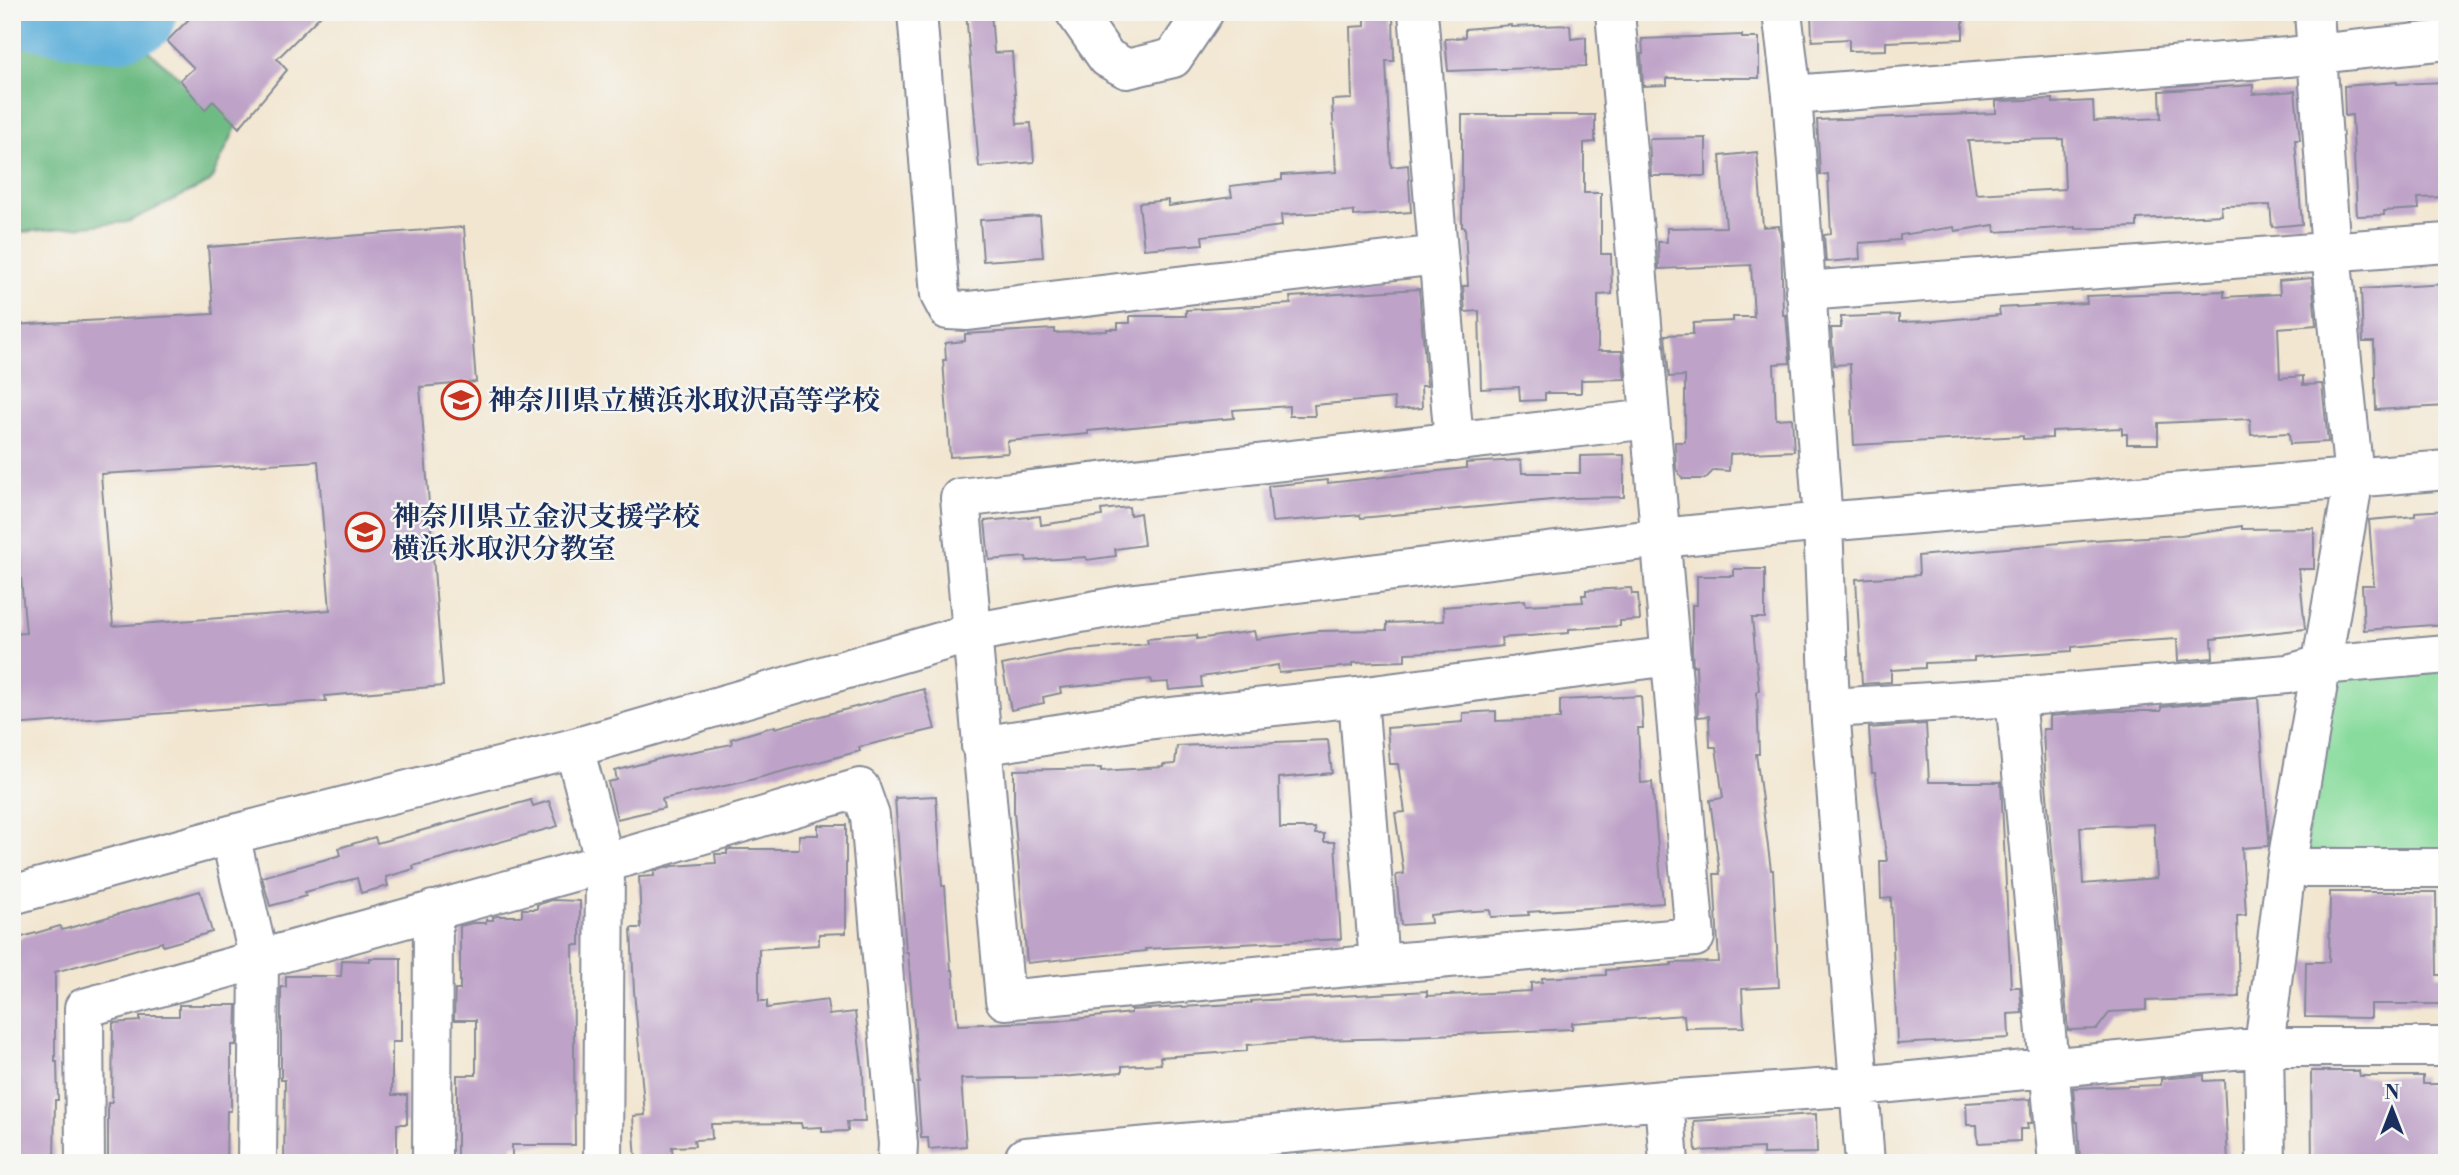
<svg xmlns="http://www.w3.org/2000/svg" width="2459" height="1175" viewBox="0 0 2459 1175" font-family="'Libre Bodoni','Noto Serif JP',serif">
  <rect width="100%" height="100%" fill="#f6f6f2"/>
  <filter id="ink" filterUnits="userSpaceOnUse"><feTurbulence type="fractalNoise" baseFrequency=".0143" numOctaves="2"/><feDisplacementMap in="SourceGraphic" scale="14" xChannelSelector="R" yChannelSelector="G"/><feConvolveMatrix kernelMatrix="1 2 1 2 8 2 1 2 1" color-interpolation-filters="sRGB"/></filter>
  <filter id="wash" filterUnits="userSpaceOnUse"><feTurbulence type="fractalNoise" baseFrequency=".00686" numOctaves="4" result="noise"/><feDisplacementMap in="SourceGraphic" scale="28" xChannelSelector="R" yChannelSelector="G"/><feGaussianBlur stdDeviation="1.57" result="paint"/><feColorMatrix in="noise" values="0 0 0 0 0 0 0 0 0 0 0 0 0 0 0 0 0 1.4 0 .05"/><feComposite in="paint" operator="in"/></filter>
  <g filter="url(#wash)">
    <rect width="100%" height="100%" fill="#f2e6d0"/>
    <!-- green -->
    <path fill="#88db9c" stroke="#52857d" stroke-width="2" d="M2447,671V851L2304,852L2331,678Z"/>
    <!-- forest -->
    <path fill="#6ebb84" stroke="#447571" stroke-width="2" d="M12,12H81L113,21L184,81L244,111L210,182L128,222L12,233Z"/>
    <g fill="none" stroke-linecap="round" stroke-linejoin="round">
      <!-- river -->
      <path stroke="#5fb0da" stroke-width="60" d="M12,15L94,30L119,31L144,21L147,12"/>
    </g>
    <g id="blocks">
      <!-- building -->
      <path fill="#bea2c8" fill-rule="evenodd" d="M196,12H324L277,59L287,70L239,128L213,101L205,110L180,80L194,68L167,41Z
        M966,12H991L994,53L1012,52L1017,124L1031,123L1034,162L979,167Z
        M1365,12H1393L1394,61H1386L1391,167L1408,165L1411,212L1354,216V211L1281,215L1282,226L1202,236L1203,244L1144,249L1139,203L1168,200V206L1232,197L1230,186L1282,180V175L1336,172L1332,100L1352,99L1350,27L1365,26Z
        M1811,12H1963V39L1886,42V50L1849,51V39L1812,41Z
        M1511,25V27L1570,25L1571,39L1586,37V66L1448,71L1445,39L1465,37V29Z
        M1742,35V38H1759V78H1667V85L1643,86L1641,54H1643L1642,39Z
        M2397,82V84L2446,82L2447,197L2418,198L2419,209L2384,211V215L2357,216L2352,115L2345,116L2344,86Z
        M2253,85V94L2295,91L2300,140H2295L2302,224L2272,227L2270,205L2221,206L2222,215L2137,219V227L2076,229V227L1995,232L1994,225L1955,231L1954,227L1900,235V240L1859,243L1860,259L1826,262L1824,235L1831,234L1828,174L1820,175L1817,120L1996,113V101L2053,99V103L2093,101L2094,121L2161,118L2160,91ZM2063,139L2065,189L1976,194L1968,141Z
        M1462,115H1595V142L1584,143V193H1601V254H1611L1612,294L1598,295V351H1622L1625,379L1581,380V393H1545V400L1520,401L1519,387L1481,389L1479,311L1465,312L1463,286H1468L1465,227H1462Z
        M1706,138V176H1651L1649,139Z
        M1757,152L1763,227L1779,226L1781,239L1783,315H1786L1790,363L1774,364L1776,419L1792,418L1794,451L1730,454L1729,471L1714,470L1705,479H1683L1676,469L1675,442H1685V376L1669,377L1665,335L1693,334V323L1733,321V317H1754L1751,265L1659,269L1658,242H1667V228L1726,227L1720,156Z
        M1040,216L1043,257L983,261L980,220Z
        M464,227L476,382L420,387L443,686L325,696L326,701L12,725V634L26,633L12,479V325L213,314L208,247ZM318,461L330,610L113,626L101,474Z
        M2312,278L2316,325L2278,328L2280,378L2303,376V385L2322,384L2328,442L2290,444L2289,433L2251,435L2250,419L2158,423V444H2127V434H2122V428L2052,431V438L2023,439V436L1854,445L1850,364L1834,365L1831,328H1841V317L1899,315V322L1934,321L2000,315L1999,308L2087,303L2086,296L2224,291V297L2280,294L2279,281Z
        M2446,284L2447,406L2376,410L2374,342H2363L2361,289Z
        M1419,289L1427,386H1421L1422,408L1395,410L1394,398L1314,405L1315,416H1289V406L1233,410L1234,418L1088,431V434L1007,441L1008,453L950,457L943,360H946L945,343L965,341V334L1055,329V333L1107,331V329H1118V323H1130V316H1186V310L1291,304L1290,297Z
        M1624,455V497L1573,498L1361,518L1360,515L1272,522L1268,486L1327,480L1328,483L1466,468V463L1521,460L1522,473H1580V456Z
        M1129,507L1130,515L1140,513L1144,545L1115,549L1116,556L1087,560L1086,557L1027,561L1026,557L989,560L985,521L1040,516L1041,525L1102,516L1101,510Z
        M2447,510V624L2364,630L2362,585H2374L2369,520L2415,516V512Z
        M2242,526V529L2314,528V569H2299L2305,629L2212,639L2213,658L2178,661L2177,639L2128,642L2072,647V651L1974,657V661L1925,663V668L1891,670V682L1862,684L1856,579L1919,575L1918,556L2093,540L2181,535Z
        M1734,569H1765V618H1752L1759,690L1757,691L1759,754H1756L1771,870H1773L1779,987L1742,989L1744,1027L1685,1028L1684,1015L1572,1023V1029L1411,1036V1038L1311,1040L1247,1045V1051L1160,1057L1161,1064L1122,1066V1072L1060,1077L961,1079L966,1146L929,1149L928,1138H921L917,1083H919L908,952H906L895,798L936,796L942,886H945L951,970H953L958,1025L1056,1021L1131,1013V1010L1251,1003V1001L1427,991V996L1531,991V983L1542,982V978L1606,975V970L1672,965L1671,963L1719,962L1714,874H1720L1710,800L1723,798L1716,747H1710L1709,716L1698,717L1696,665L1693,666L1692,650V605H1697V576H1734Z
        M1631,588L1632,594H1638L1640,620L1620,621V626L1569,629V633L1501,638L1502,646L1456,651L1405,653V661L1352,663V666L1279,673L1278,665L1201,677L1202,687L1169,690L1168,682L1151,683V679L1060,688L1061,693L1043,697L1044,703L1011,710L1002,665L1068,651L1148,644L1147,639L1197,635V639L1254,631L1256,639L1318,631L1387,630V623L1444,621L1443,607L1525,600L1526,605L1583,602L1582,595H1586V590Z
        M924,689L935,729L859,747L860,751L739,783L662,799L664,808L617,819L608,782L617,780L615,771L666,757L732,744L731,739L775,726V728Z
        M1641,696L1643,728H1638L1641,783L1652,782L1663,903L1528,912L1529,915L1491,917L1490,910L1459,912L1430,915L1431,923L1401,925L1396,875L1404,874L1395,813L1405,812L1398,764H1390L1387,728L1463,722V713L1496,711V721L1560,719V700Z
        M2258,698L2269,838L2268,846L2242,848L2246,915L2237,916L2239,997L2146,1001V1010L2110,1012L2097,1029L2068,1030L2045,772L2043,729H2050V716L2112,711H2161V707ZM2154,824L2157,878L2083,884L2080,827Z
        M1926,724L1929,782H2001L2011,987H2020L2022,1013L2008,1014L2009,1038L1897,1044L1891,898L1881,899L1880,861H1887L1875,773H1872L1869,728Z
        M1328,740L1332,773L1279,778L1280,828H1315V834H1324V842H1335L1341,939L1145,949L1146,951L1027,963L1014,812V770L1101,768V771L1163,767V765L1175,764L1177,746Z
        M531,800L533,806L549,801L558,826L413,866L414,869L386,877L388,886L361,893L357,878L305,892L306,896L270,906L262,877L341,855L339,848L375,837L377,843Z
        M818,825H846V933L819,934V945L759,949V1001H767V1008L827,1000L829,1015L855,1012L863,1072L865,1122H847L848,1131L822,1132V1127L802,1128L801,1123L711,1124L712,1139L694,1140L695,1146L672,1147L673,1159L636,1161L633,1116L645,1115L634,991L631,928H641L639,877L654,876V871L673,866L716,863L715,854H727V850L730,849H799V835H818Z
        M200,891L212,932L163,946L162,942L55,972V1062H57L58,1100H55L54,1163H12V940L60,926L62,930Z
        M2330,892H2436L2437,975H2447V1004H2371V1018L2305,1017L2306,962H2329Z
        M552,900L580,901V945H573L575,1145H512V1163H457V1075H476V1020H454L455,990H460V926L472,923H486V920H493V917L497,916H522V909H537V905Z
        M370,958H401V1042H392V1095H407V1124H397V1163H284L285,1080H281V987H286V976H341L342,960L370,961Z
        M179,1005H237L236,1045H231V1111H227L226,1163H170V1159H108V1103H112L113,1023L140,1021V1016H179Z
        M2311,1071H2359L2360,1076H2423V1084H2446L2444,1163H2312Z
        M2204,1075V1081L2224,1080L2228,1163H2080L2078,1122H2076L2073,1088L2161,1085V1079Z
        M2030,1099L2032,1123H2027L2028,1129H2020V1141L1978,1143L1977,1125H1967L1966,1103Z
        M1816,1114L1817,1153L1763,1154V1148L1696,1151L1694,1121Z"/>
    </g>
  </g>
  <g filter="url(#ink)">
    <use href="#blocks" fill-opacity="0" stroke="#868a97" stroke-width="2"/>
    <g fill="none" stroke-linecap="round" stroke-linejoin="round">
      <defs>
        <path id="minor" d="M917,12L940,295L948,310L968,311L1438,255
          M1075,12L1107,58L1127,69L1173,58L1204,12
          M1418,12L1454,442
          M1615,12L1695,937L1379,964L1005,1000L960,498L1650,419
          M1782,12L1792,95L1823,522L1830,708L1865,1163
          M1792,95L2288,57L2447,40
          M1805,291L2447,243
          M1358,697L1379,964
          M1830,708L2015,697
          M981,746L1144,720L1358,697L1671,656
          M574,748L605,863L603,1163
          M230,835L259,960L257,1163
          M2286,868H2447
          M12,895L230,835L574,748L971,633L1135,603L1661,538L1823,522L2447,470
          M1664,1100L1669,1163
          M85,1163L84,1008L605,863L860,788L870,816L898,1144L897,1163
          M432,1163L433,910
          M1025,1163V1157L1664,1100L1859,1086L2264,1047H2447
          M2058,1163L2015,697L2288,674L2321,665L2447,654
          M2266,1163L2264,1047L2286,868L2354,478L2331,253L2314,12"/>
      </defs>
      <!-- minor casing -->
      <use href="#minor" stroke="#868a97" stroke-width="42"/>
      <!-- minor -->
      <use href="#minor" stroke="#fff" stroke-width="38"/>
    </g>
  </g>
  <!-- icons -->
  <defs>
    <symbol id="school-ring" viewBox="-11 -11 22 22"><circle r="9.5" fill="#f6f6f2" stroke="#c8321e" stroke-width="1.5"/><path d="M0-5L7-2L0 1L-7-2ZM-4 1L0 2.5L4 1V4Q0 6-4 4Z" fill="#c8321e"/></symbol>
  </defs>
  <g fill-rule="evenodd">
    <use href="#school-ring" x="439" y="378" width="44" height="44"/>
    <use href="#school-ring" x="343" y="510" width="44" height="44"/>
  </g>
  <g text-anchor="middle" stroke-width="5" stroke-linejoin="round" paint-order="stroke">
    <!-- poi labels -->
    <g font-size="28" font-weight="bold" fill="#1b2f5e" stroke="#f6f6f2" text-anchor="start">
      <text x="488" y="410">神奈川県立横浜氷取沢高等学校</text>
      <text x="392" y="526">神奈川県立金沢支援学校<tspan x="392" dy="32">横浜氷取沢分教室</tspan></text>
    </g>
  </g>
  <!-- margin -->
  <rect width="2459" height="1175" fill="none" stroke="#f6f6f2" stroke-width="42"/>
  <!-- north arrow -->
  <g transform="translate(2392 1109)" stroke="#f6f6f2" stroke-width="5" paint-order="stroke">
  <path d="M0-5L12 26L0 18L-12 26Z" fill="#1b2f5e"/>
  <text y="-10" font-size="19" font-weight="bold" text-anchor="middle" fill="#1b2f5e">N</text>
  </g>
</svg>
